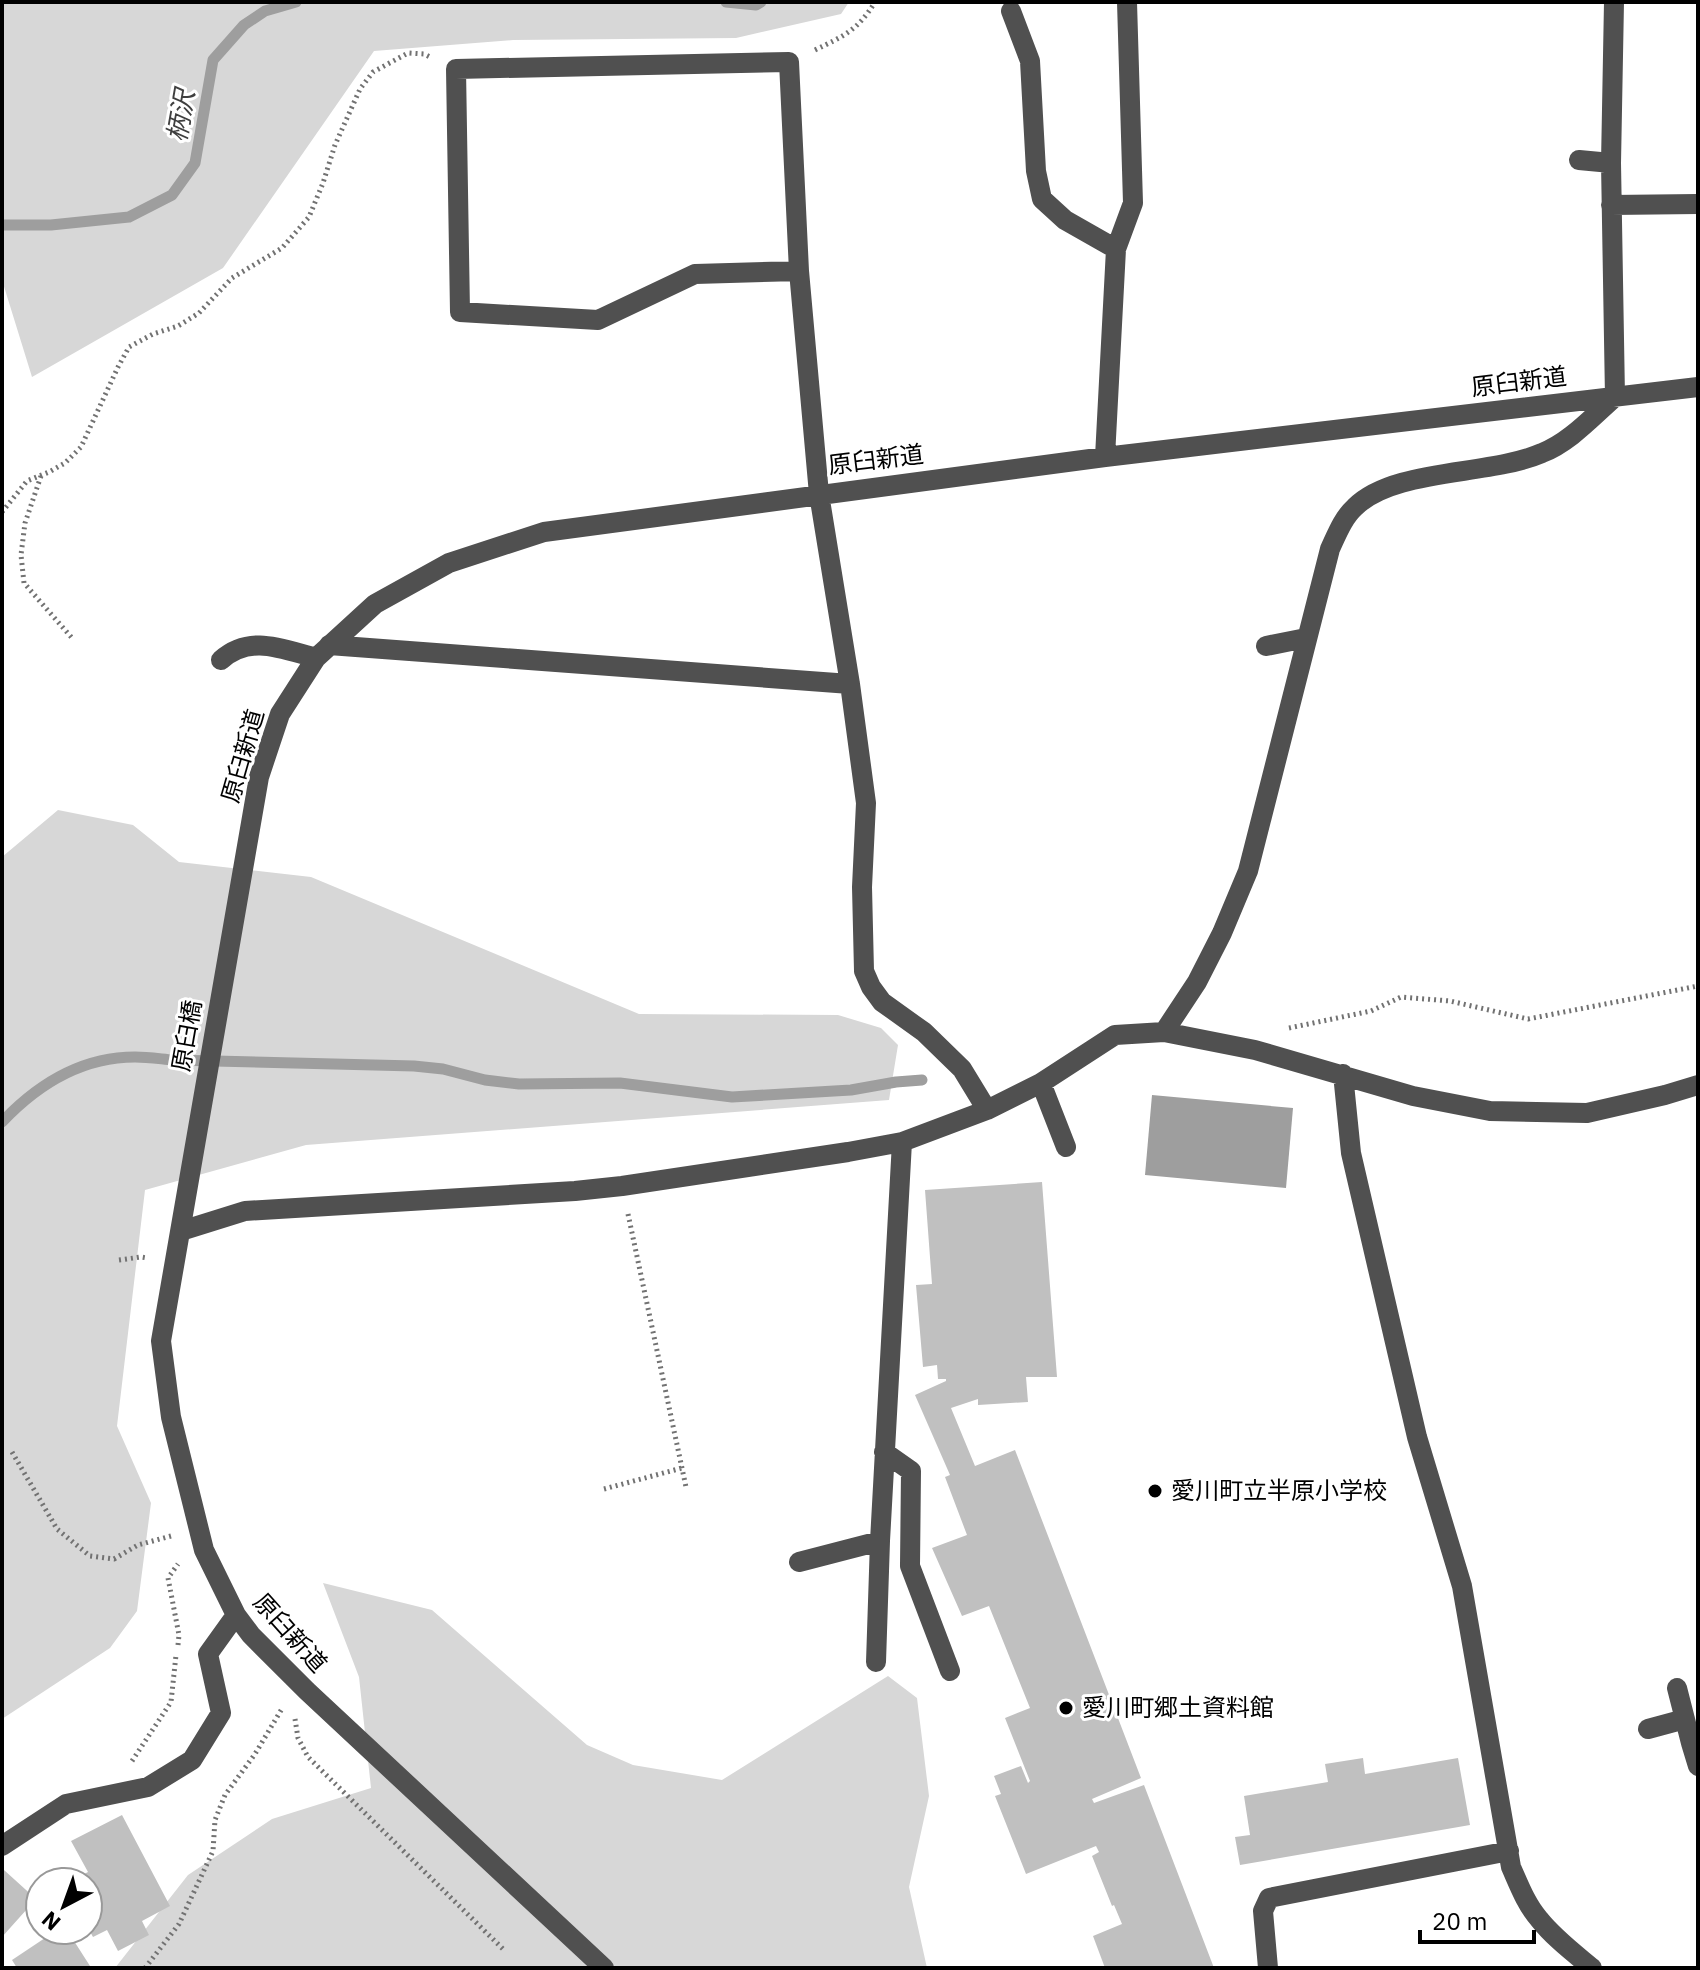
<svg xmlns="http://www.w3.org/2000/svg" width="1700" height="1970" viewBox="0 0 1700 1970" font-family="'IBM Plex Sans','Noto Sans JP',sans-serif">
  <rect width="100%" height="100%" fill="#fff"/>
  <!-- green -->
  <path fill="#d7d7d7" d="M2,2H849L841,14L736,38L513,40L374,51L223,268L32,377L2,280Z
    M58,810L133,825L179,862L311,877L639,1014L838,1015L881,1028L898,1045L889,1100L306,1145L145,1190L117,1426L151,1503L137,1611L110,1648L2,1719V857Z
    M323,1583L432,1610L587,1745L633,1765L722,1780L888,1676L917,1698L929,1796L909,1887L927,1968H115L188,1875L272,1819L371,1788L359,1677Z"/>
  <!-- water -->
  <path fill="#9e9e9e" d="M1152,1095L1293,1108L1286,1188L1145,1175Z"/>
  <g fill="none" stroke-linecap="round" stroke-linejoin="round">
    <!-- stream -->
    <path stroke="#9e9e9e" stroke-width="11" d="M726,2L756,5L761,2
      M2,225H51L129,217L172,195L195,163L213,60L244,25L265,11L296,2
      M2,1122C37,1085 82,1057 135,1057C148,1057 161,1059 173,1060L414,1066L443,1069L485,1080L519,1084L620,1083L732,1097L851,1090L896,1082L922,1080"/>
  </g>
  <!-- building -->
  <path fill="#c0c0c0" d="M1042,1182L1057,1377H1026L1028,1402L978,1405V1399L951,1408L975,1466L1015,1450L1141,1778L1092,1799L1094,1803L1144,1785L1214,1968H1105L1093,1936L1122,1924L1114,1905L1112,1906L1092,1856L1099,1852L1096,1846L1026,1874L995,1796L1001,1794L994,1776L1021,1766L1028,1783L1030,1781L1005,1718L1030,1708L989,1606L962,1616L932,1548L967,1535L945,1477L950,1475L915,1395L946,1381V1379H938L937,1365L923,1367L916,1285L932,1284L925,1190Z
    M1363,1758L1365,1774L1458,1758L1470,1825L1240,1865L1235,1837L1250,1835L1244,1796L1328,1782L1325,1764Z
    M122,1815L170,1906L142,1921L149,1935L118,1951L107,1930L93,1937L88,1928V1882H68L88,1872L71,1841Z
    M4,1870L36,1899L2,1937V1872Z
    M57,1930H67L90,1966L87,1968H17L12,1960Z"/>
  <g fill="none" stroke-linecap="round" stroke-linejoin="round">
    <!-- path -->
    <path stroke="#727272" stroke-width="5" stroke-dasharray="2 4" stroke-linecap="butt" d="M815,50C844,36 858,30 875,2
      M41,476L25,523L21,555L24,583L72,638
      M2,512L27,481L49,472L65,463L81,447L118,367L129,347L153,334L178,326L199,313L232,278L282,248L309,217L323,183L335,145L360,89L373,72L408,53L424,54L430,57
      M1289,1028L1371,1011L1401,997L1450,1001L1528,1019L1698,986
      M628,1214L686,1487
      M119,1260L141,1257L147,1258
      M12,1452L57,1529L90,1556L114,1559L138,1545L171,1536
      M604,1489L682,1468
      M178,1645L179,1635L168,1578L178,1564
      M295,1719L298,1738L308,1757L504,1950
      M132,1761L171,1702L176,1655
      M145,1968L179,1924L213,1851L215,1820L225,1795L255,1754L283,1707"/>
    <!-- minor -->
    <path stroke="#505050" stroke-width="20" d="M1011,11L1030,61L1036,171L1042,199L1065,220L1116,249
      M1579,160L1611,163
      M1611,205L1698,204
      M799,271L695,274L598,320L460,312L456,69L789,62L799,271L819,494L850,684L866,803L862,887L864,971L871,987L882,1002L924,1032L962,1069L987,1110
      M1105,457L1116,249L1133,203L1127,2
      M329,645L850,684
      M1266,646L1306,638
      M221,660C250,634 282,649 316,658
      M1164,1032L1197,982L1222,933L1248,871L1330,549C1337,534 1343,518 1355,507C1394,468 1489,476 1542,453C1570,442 1592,417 1615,397L1611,163L1614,2
      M1343,1074L1351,1153L1417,1437L1462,1586L1511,1867C1519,1885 1526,1904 1539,1919C1554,1938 1574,1953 1592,1968
      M1041,1083L1066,1147
      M181,1231L245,1211L575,1191L622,1186L848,1152L902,1142L987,1110L1041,1083L1115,1035L1164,1032L1255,1050L1413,1096L1490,1111L1587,1113L1665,1095L1698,1085
      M884,1452L911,1471L910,1566L950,1671
      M799,1562L880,1541
      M876,1662L880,1541L902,1142
      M1677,1688L1691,1743
      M1648,1729L1685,1719
      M1698,1741L1691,1743L1698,1766
      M2,1846L66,1804L148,1787L192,1760L221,1713L208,1654L236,1615
      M604,1968L307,1691L251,1635L236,1615L204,1550L171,1417L161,1341L259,777L280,714L316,658L375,604L449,563L544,532L1105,457L1698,387
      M1268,1968L1263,1911L1269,1898L1509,1851"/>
  </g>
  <!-- markers -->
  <g fill="#000" stroke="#fff" stroke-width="3">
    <circle cx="1155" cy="1491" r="8"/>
    <circle cx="1066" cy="1708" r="8"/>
  </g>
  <g text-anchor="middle" stroke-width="6" stroke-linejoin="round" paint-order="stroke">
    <!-- street labels -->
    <g font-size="24" fill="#000" stroke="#fff">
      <text transform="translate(1519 382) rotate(-7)" y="8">原臼新道</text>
      <text transform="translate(876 460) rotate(-7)" y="8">原臼新道</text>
      <text transform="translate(243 756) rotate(-74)" y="8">原臼新道</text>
      <text transform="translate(187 1036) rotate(-80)" y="8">原臼橋</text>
      <text transform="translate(290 1633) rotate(48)" y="8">原臼新道</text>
    </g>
    <!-- poi labels -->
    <g font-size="24" fill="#000" stroke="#fff" text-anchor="start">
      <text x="1171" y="1499">愛川町立半原小学校</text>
      <text x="1082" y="1716">愛川町郷土資料館</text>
    </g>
    <!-- water labels -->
    <g font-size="26" font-style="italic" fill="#3f3f3f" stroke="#fff">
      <text transform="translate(181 116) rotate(-80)" y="9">柄沢</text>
    </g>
  </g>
  <!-- border -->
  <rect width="1700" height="1970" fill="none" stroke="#000000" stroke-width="8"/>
  <!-- north arrow -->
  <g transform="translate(64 1906) rotate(221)"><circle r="38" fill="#ffffff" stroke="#999999" stroke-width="2"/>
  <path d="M0-6L14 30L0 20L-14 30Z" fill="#000000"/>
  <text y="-12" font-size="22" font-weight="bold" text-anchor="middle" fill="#000000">N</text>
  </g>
  <!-- scale -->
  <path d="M1420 1930v12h114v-12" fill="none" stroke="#000000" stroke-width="4"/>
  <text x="1432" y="1930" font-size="24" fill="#000000" stroke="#ffffff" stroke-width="6" paint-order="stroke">20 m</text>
</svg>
